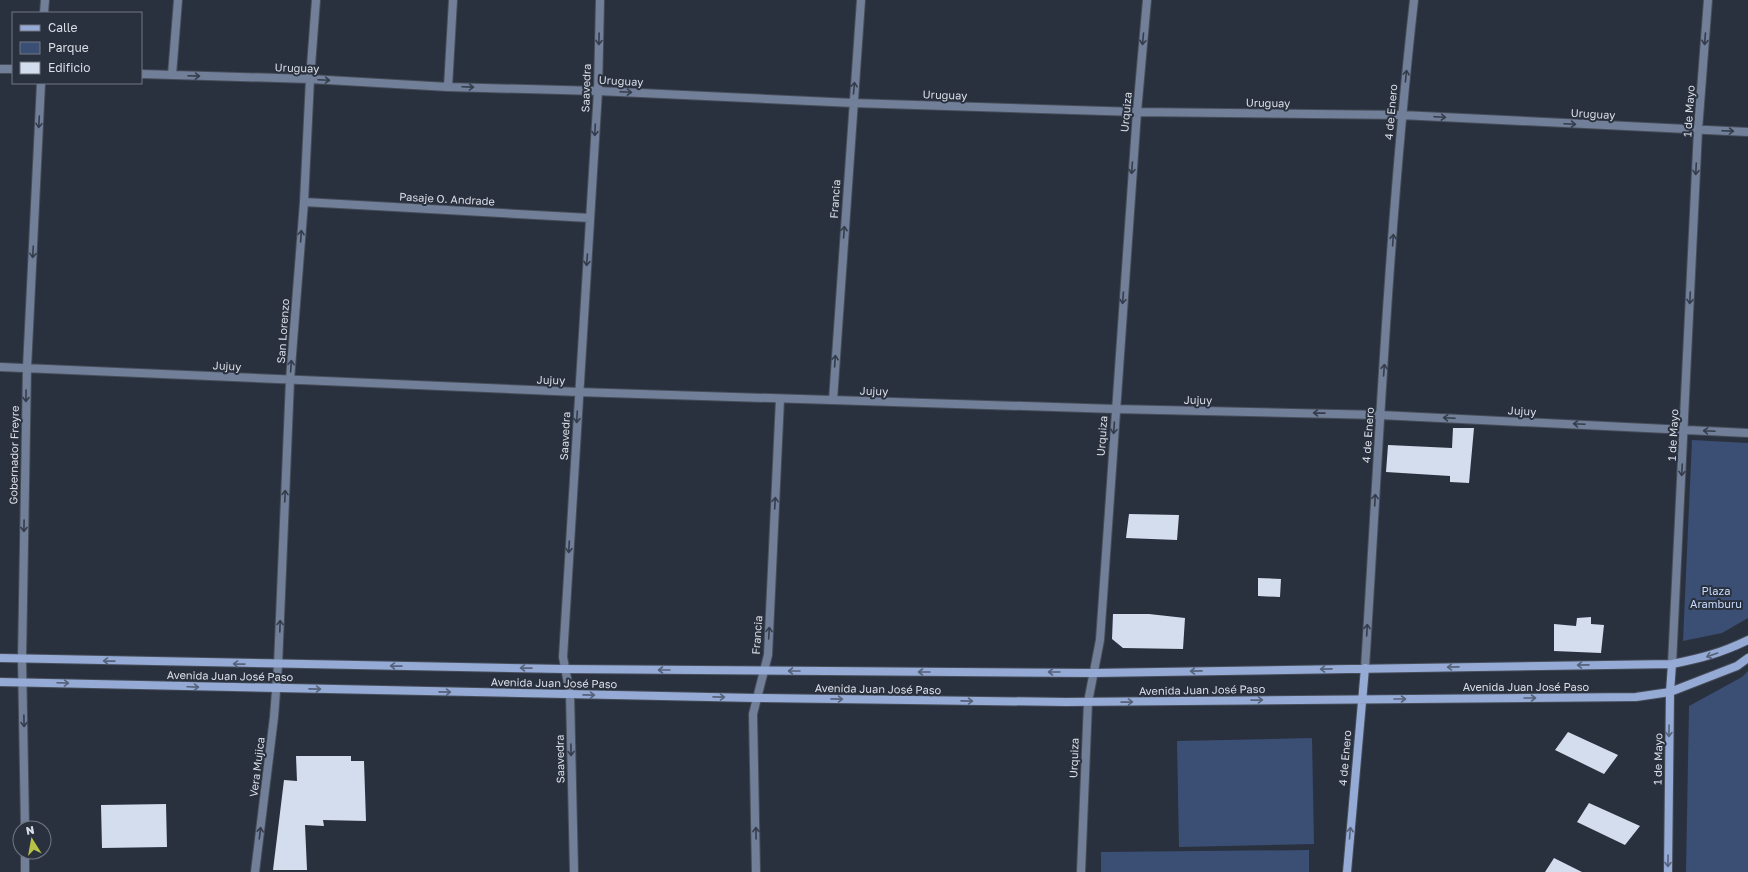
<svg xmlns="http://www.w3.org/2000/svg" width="1748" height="872" viewBox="0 0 1748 872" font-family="'Golos Text',sans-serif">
  <rect width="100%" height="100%" fill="#2a313e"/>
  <!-- green -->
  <path fill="#3b4e74" d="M1692,440L1748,443V618L1722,633L1683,641Z
    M1748,671V872H1686L1689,706L1742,677Z
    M1312,738L1314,844L1179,847L1177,741Z
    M1309,850V872H1101V852Z"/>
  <!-- building -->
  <path fill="#d4ddee" d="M1453,428H1474L1469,483L1450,482V476L1386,472L1388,445L1452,448Z
    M1129,514L1179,515L1177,540L1126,538Z
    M1258,578L1281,579L1280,597L1258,596Z
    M1113,614H1149L1185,618L1183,649L1123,648L1112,639Z
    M1591,617V624L1604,625L1601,653L1554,651V624L1576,626L1577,618Z
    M1568,732L1618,755L1604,774L1555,750Z
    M296,756H351V761H364L366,821L323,820L324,826L305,825L307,870H273L284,780L297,781Z
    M1589,803L1640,826L1625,845L1577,822Z
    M166,804L167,847L102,848L101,805Z
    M1554,858L1582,872H1545Z"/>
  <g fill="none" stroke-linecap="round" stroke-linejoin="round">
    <defs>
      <path id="minor" d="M44,13L45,0
        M0,69H13
        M141,74L310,79L448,87L598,91L853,103L1138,112L1401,115L1748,132
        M172,75L178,0
        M448,87L453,0
        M304,202L590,218
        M0,367L578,392L1115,409L1380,415L1748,433
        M833,400L861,0
        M22,659L27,368L41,83
        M1672,664L1698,130L1708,0
        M278,665L290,380L304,202L310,79L316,0
        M1365,668C1379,446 1389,222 1414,0
        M574,872L570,694L563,657L598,91L600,0
        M756,872L753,714L768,655L780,399
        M1081,872L1088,702L1100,640L1137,112L1147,0"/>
      <path id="tertiary" d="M22,659L25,828
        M25,852V872
        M255,872L274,717L278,665"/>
      <path id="secondary" d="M0,658L564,669L1093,673L1672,664C1702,658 1721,653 1748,640
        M0,682L756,698L1066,702L1636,697L1670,692L1737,666L1748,658
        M1347,872L1365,668
        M1668,872L1670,692L1672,664"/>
    </defs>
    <!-- minor casing -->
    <use href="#minor" stroke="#464d59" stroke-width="10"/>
    <!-- tertiary casing -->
    <use href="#tertiary" stroke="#464d59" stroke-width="10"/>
    <!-- secondary casing -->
    <use href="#secondary" stroke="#464d59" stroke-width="10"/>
    <!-- minor -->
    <use href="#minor" stroke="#717f99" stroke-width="8"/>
    <!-- tertiary -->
    <use href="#tertiary" stroke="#717f99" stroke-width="8"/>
    <!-- secondary -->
    <use href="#secondary" stroke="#95abd5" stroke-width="8"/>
  </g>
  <!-- one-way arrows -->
  <defs><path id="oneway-shaft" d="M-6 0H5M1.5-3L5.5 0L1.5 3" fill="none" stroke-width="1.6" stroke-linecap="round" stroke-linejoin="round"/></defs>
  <g stroke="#353d4c">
    <use href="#oneway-shaft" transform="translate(599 39) rotate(91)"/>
    <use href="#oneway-shaft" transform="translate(1143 39) rotate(95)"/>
    <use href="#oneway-shaft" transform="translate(1705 39) rotate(94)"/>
    <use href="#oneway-shaft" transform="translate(194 76) rotate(2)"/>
    <use href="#oneway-shaft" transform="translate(1406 76) rotate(-84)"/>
    <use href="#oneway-shaft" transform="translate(324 80) rotate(3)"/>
    <use href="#oneway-shaft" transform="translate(468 87) rotate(2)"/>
    <use href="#oneway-shaft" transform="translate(854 88) rotate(-85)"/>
    <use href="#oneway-shaft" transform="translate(626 92) rotate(3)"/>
    <use href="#oneway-shaft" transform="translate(1440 117) rotate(3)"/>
    <use href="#oneway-shaft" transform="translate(39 122) rotate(93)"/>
    <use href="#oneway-shaft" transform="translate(1570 124) rotate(3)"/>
    <use href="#oneway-shaft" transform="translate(595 130) rotate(93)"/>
    <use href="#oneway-shaft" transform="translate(1728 131) rotate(2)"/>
    <use href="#oneway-shaft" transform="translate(1132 168) rotate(94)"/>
    <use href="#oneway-shaft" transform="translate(1696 169) rotate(93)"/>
    <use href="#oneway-shaft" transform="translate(844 232) rotate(-86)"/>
    <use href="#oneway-shaft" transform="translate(301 236) rotate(-86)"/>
    <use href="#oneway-shaft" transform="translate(1393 240) rotate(-86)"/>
    <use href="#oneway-shaft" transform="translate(33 252) rotate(93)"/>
    <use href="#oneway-shaft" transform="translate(587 260) rotate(94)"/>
    <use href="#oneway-shaft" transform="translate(1123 298) rotate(94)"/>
    <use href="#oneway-shaft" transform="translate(1690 298) rotate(93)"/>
    <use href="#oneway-shaft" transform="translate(835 361) rotate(-86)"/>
    <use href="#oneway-shaft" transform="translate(291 366) rotate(-86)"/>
    <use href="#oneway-shaft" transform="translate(1384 370) rotate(-86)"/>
    <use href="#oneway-shaft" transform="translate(26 396) rotate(91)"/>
    <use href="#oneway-shaft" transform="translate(1319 413) rotate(-179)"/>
    <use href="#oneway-shaft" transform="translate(577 417) rotate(93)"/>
    <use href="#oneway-shaft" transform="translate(1449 418) rotate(-177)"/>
    <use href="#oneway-shaft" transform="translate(1579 424) rotate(-177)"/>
    <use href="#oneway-shaft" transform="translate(1114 428) rotate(94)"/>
    <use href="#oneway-shaft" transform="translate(1709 431) rotate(-177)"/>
    <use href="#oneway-shaft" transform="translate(1682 470) rotate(93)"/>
    <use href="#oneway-shaft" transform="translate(285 496) rotate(-88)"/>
    <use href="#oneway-shaft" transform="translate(1375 500) rotate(-87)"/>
    <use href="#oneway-shaft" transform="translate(775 503) rotate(-87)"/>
    <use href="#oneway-shaft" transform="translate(24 526) rotate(91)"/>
    <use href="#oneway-shaft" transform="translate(569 547) rotate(93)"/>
    <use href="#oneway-shaft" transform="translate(280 626) rotate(-88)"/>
    <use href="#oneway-shaft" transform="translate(1367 630) rotate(-87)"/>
    <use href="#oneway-shaft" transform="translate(769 633) rotate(-87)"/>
    <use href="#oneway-shaft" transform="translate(24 721) rotate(89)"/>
    <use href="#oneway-shaft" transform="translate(571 750) rotate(89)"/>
    <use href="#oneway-shaft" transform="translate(260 833) rotate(-83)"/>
    <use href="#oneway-shaft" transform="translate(756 833) rotate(-91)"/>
  </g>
  <g stroke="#55627a">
    <use href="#oneway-shaft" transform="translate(1712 655) rotate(161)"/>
    <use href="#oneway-shaft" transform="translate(109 661) rotate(-179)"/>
    <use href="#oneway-shaft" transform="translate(239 664) rotate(-179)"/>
    <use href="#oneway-shaft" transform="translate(1583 665) rotate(179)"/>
    <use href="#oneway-shaft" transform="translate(396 666) rotate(-179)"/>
    <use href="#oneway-shaft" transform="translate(1453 667) rotate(179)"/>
    <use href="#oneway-shaft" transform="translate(526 668) rotate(-179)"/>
    <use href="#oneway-shaft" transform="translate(1326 669) rotate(179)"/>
    <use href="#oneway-shaft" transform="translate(664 670) rotate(-180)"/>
    <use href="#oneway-shaft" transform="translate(794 671) rotate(-180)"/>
    <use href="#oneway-shaft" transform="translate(1196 671) rotate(179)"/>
    <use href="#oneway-shaft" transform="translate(924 672) rotate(-180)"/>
    <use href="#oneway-shaft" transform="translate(1054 672) rotate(-180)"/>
    <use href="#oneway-shaft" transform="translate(63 683) rotate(2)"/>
    <use href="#oneway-shaft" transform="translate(193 687) rotate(2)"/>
    <use href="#oneway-shaft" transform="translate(315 689) rotate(1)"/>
    <use href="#oneway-shaft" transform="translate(445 692) rotate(1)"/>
    <use href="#oneway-shaft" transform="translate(589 695) rotate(1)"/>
    <use href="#oneway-shaft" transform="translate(719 697) rotate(1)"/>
    <use href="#oneway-shaft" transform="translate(1530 698)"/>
    <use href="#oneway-shaft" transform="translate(837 699) rotate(1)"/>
    <use href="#oneway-shaft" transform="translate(1400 699)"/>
    <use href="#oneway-shaft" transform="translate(1257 700) rotate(-1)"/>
    <use href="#oneway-shaft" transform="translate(967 701) rotate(1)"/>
    <use href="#oneway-shaft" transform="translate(1127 702) rotate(-1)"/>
    <use href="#oneway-shaft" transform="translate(1669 731) rotate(91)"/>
    <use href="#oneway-shaft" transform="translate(1350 833) rotate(-85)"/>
    <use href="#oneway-shaft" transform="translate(1668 861) rotate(91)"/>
  </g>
  <g text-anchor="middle" stroke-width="4" stroke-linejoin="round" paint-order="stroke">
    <!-- street labels -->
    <g font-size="11" fill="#dadee7" stroke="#2a313e">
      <text transform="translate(297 68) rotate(2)" y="4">Uruguay</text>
      <text transform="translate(621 81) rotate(3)" y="4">Uruguay</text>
      <text transform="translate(586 88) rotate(-88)" y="4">Saavedra</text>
      <text transform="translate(945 95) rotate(2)" y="4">Uruguay</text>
      <text transform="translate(1268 103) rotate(1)" y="4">Uruguay</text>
      <text transform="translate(1689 111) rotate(-86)" y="4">1 de Mayo</text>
      <text transform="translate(1126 112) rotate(-85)" y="4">Urquiza</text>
      <text transform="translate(1391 112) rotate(-85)" y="4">4 de Enero</text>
      <text transform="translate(1593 114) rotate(3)" y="4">Uruguay</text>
      <text transform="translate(447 199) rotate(3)" y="4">Pasaje O. Andrade</text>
      <text transform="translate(835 199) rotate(-86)" y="4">Francia</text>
      <text transform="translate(283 331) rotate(-86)" y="4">San Lorenzo</text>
      <text transform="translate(227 366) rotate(3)" y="4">Jujuy</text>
      <text transform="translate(551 380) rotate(2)" y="4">Jujuy</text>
      <text transform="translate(874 391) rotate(2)" y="4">Jujuy</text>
      <text transform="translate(1198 400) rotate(1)" y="4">Jujuy</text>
      <text transform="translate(1522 411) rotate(3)" y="4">Jujuy</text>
      <text transform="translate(1368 435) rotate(-86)" y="4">4 de Enero</text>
      <text transform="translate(1673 435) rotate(-87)" y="4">1 de Mayo</text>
      <text transform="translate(565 436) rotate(-87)" y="4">Saavedra</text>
      <text transform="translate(1102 436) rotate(-86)" y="4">Urquiza</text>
      <text transform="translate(14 455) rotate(-89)" y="4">Gobernador Freyre</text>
      <text transform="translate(757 635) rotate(-86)" y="4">Francia</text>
      <text transform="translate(230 676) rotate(1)" y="4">Avenida Juan José Paso</text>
      <text transform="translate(554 683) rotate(1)" y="4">Avenida Juan José Paso</text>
      <text x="1526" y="691">Avenida Juan José Paso</text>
      <text transform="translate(878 689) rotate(1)" y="4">Avenida Juan José Paso</text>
      <text transform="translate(1202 690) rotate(-1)" y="4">Avenida Juan José Paso</text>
      <text transform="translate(1074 758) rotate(-88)" y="4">Urquiza</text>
      <text transform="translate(1345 758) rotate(-85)" y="4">4 de Enero</text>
      <text transform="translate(560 759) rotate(-91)" y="4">Saavedra</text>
      <text transform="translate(1658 759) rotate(-89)" y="4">1 de Mayo</text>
      <text transform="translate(257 767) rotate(-83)" y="4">Vera Mujica</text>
    </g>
    <!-- park labels -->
    <g font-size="11" fill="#c7d9fb" stroke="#2a313e">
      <text x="1716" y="595">Plaza<tspan x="1716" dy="13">Aramburu</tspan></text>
    </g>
  </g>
  <!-- legend -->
  <rect x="12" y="12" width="130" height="72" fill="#2a313e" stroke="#707682"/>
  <rect x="20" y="25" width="20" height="6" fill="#95abd5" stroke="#707682"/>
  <text x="48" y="32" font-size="12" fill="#dadee7">Calle</text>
  <rect x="20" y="42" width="20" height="12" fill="#3b4e74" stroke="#707682"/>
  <text x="48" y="52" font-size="12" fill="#dadee7">Parque</text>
  <rect x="20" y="62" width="20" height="12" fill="#d4ddee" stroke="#707682"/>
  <text x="48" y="72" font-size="12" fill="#dadee7">Edificio</text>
  <!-- north arrow -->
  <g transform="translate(32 840) rotate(349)"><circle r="19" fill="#2a313e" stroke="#707682"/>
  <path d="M0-3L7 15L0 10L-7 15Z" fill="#b8c147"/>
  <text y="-6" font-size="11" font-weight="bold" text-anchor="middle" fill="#dadee7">N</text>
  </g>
</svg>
